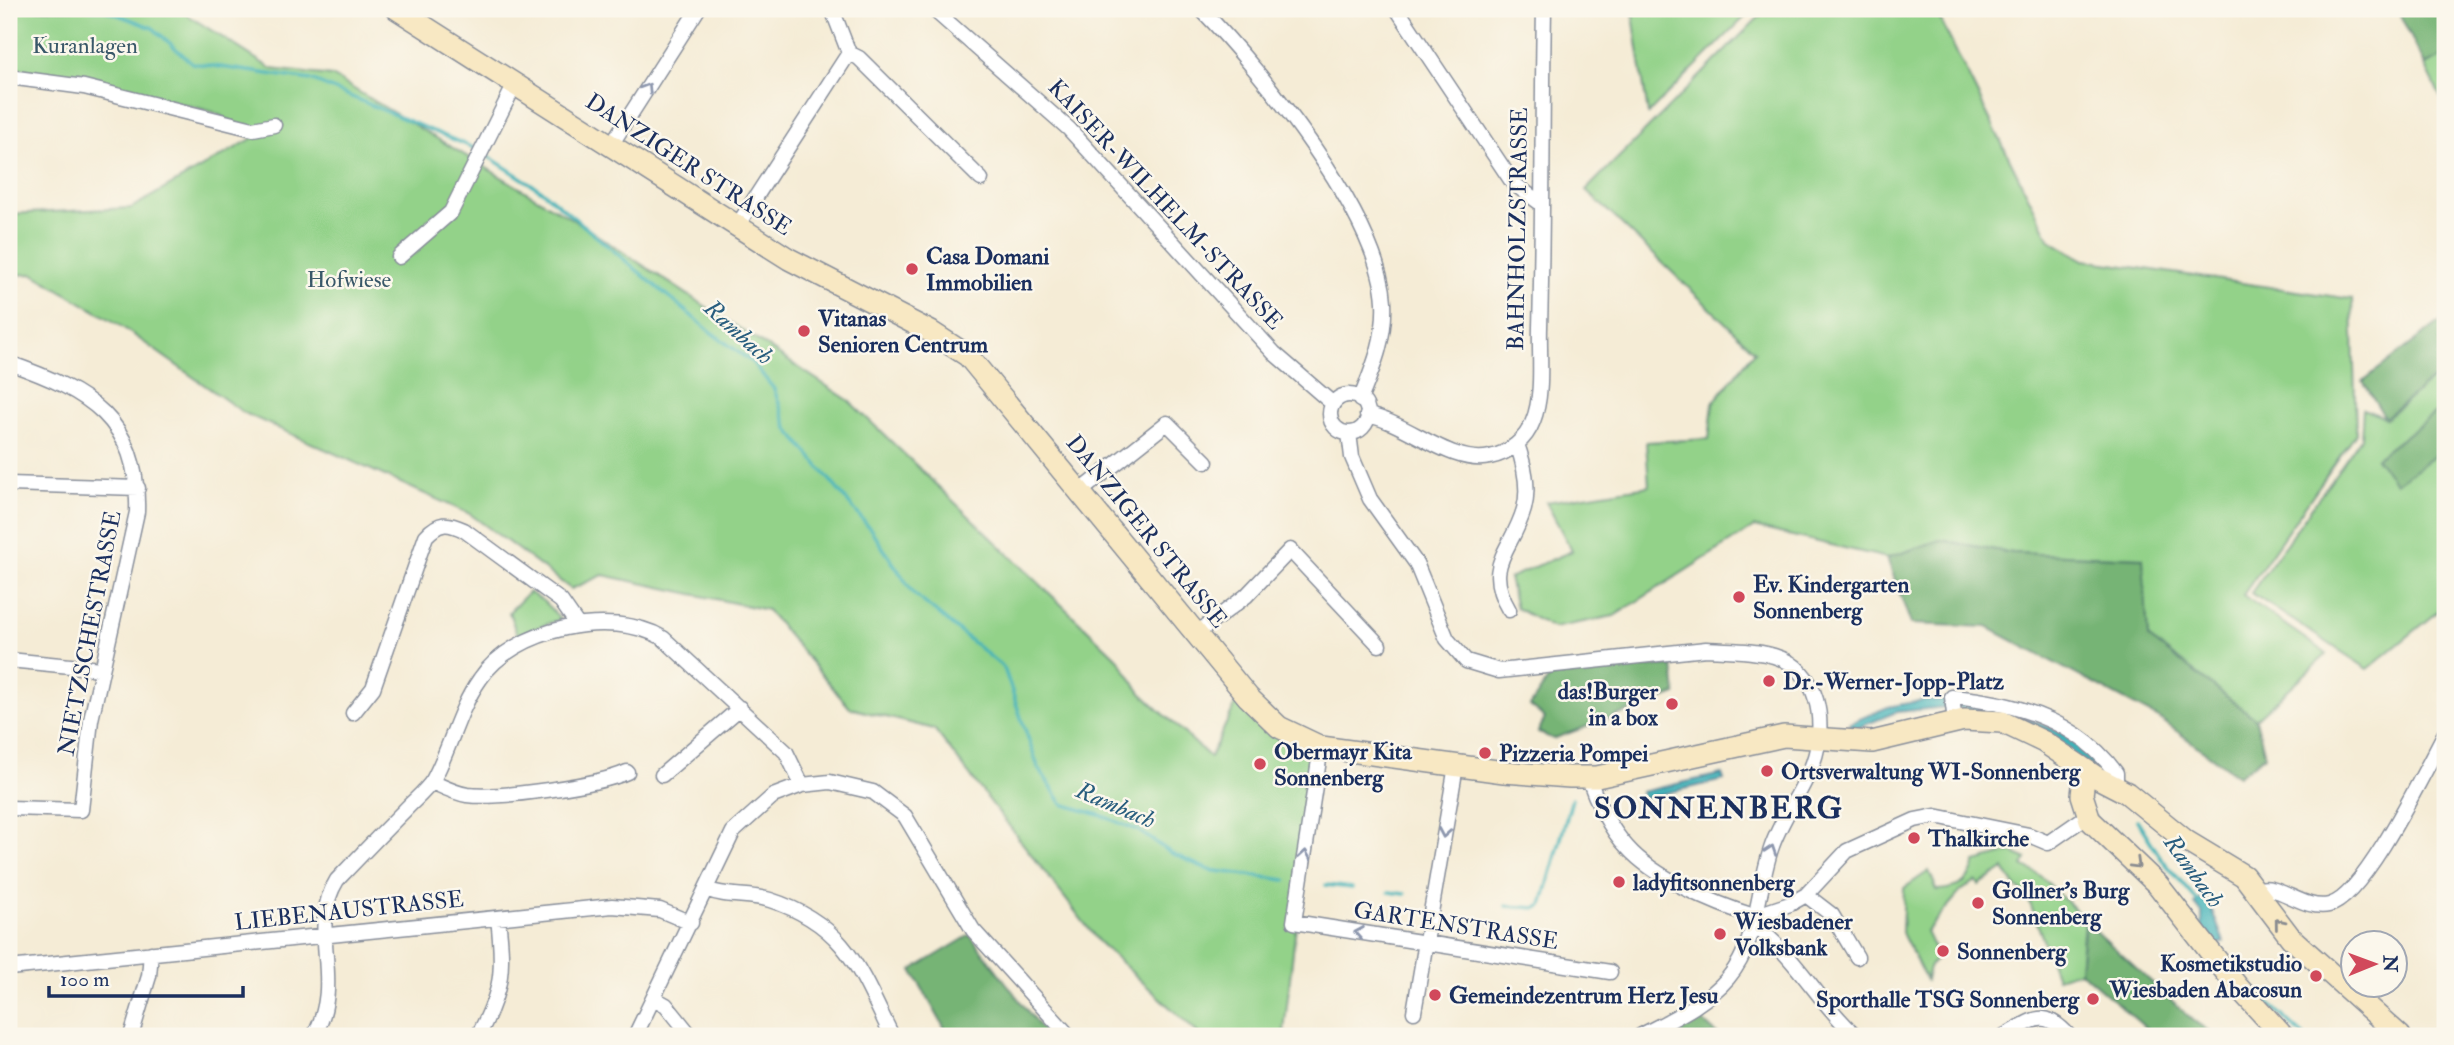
<svg xmlns="http://www.w3.org/2000/svg" width="2454" height="1045" viewBox="0 0 2454 1045" font-family="'IM FELL Double Pica',serif">
  <rect width="100%" height="100%" fill="#fbf7ec"/>
  <filter id="ink" filterUnits="userSpaceOnUse"><feTurbulence type="fractalNoise" baseFrequency=".0143" numOctaves="2"/><feDisplacementMap in="SourceGraphic" scale="14" xChannelSelector="R" yChannelSelector="G"/><feConvolveMatrix kernelMatrix="1 2 1 2 8 2 1 2 1" color-interpolation-filters="sRGB"/></filter>
  <filter id="wash" filterUnits="userSpaceOnUse"><feTurbulence type="fractalNoise" baseFrequency=".00686" numOctaves="4" result="noise"/><feDisplacementMap in="SourceGraphic" scale="28" xChannelSelector="R" yChannelSelector="G"/><feGaussianBlur stdDeviation="1.57" result="paint"/><feColorMatrix in="noise" values="0 0 0 0 0 0 0 0 0 0 0 0 0 0 0 0 0 1.4 0 .05"/><feComposite in="paint" operator="in"/></filter>
  <g filter="url(#wash)">
    <rect width="100%" height="100%" fill="#f5ecd6"/>
    <!-- green -->
    <path fill="#93d289" stroke="#578074" stroke-width="2" d="M9,9H178L272,69L332,76L577,222L848,400L1118,659L1141,693L1210,757L1237,701L1315,756L1284,1032L1291,1036H1201L1099,942L934,729L850,708L767,610L603,575L571,589L470,514L244,413L118,324L33,274L9,275V214L131,208L258,135L213,112L109,85L9,67Z
      M1632,9H1753L1648,114Z
      M1767,9H1935L2050,240L2084,260L2352,299L2356,433L2243,595L2327,654L2256,719L2148,637L2142,558L2013,553L1940,540L1887,558L1754,527L1614,616L1553,628L1516,608L1509,578L1572,551L1546,502L1649,486L1646,442L1709,439L1713,403L1755,351L1586,190Z
      M2445,55V106L2425,65Z
      M2445,369V406L2376,458L2396,482L2445,448V606L2368,669L2251,593L2361,438L2363,409L2386,418Z
      M529,592L543,601L561,619L517,635L509,612Z
      M2012,852L2027,859L2023,866L2041,876L2084,919L2080,971L2057,978L2027,895L2015,886L2004,869L1979,885L1976,881L1961,891L1926,932L1938,957L1929,967L1926,980L1902,932L1904,888L1929,871L1937,890C1959,889 1969,883 1975,862Z"/>
    <!-- forest -->
    <path fill="#76b475" stroke="#48726a" stroke-width="2" d="M2397,9H2445V55L2425,65Z
      M2445,318V369L2385,418L2363,381Z
      M2445,406V448L2396,483L2376,458Z
      M1940,540L2013,553L2143,558L2148,637L2256,719L2265,755L2238,776L2160,719L1987,627L1911,624L1887,558Z
      M1673,666L1676,694L1553,739L1538,732L1545,718L1530,706L1550,676L1626,667Z
      M2085,921L2194,1021L2216,1036H2155L2080,971Z
      M970,935L1039,1026L1050,1036H949L912,970Z
      M1696,1015L1719,1036H1658L1695,1015Z"/>
    <!-- water -->
    <path fill="#41b2b8" stroke="#2e708b" stroke-width="2" d="M1959,699L1995,706L2067,734L2105,766L2099,771L1995,714L1958,708Z
      M1924,700H1944L1946,707L1896,712L1853,730L1850,723L1888,707Z
      M1722,774L1724,780L1643,798L1641,792Z
      M2203,897L2209,903L2224,942L2214,946L2202,930V913L2195,904Z"/>
    <g fill="none" stroke-linecap="round" stroke-linejoin="round">
      <!-- stream -->
      <path stroke="#41b2b8" stroke-width="3.5" d="M91,9H103L153,28L192,63L311,80L476,149
        M483,153L542,191L712,333L752,362L774,389L788,429L871,530L914,594L1004,668L1038,767L1062,804L1103,816L1139,831L1171,853L1209,870L1286,880
        M2137,820L2161,858L2201,905
        M1326,885L1352,888
        M1389,892L1405,894
        M1506,906L1537,908L1542,905L1572,799
        M2259,995L2304,1036"/>
    </g>
  </g>
  <g filter="url(#ink)">
    <g fill="none" stroke-linecap="round" stroke-linejoin="round">
      <defs>
        <path id="street" d="M933,9L1069,129L1274,353L1333,404
          M1201,9C1261,71 1379,215 1384,302C1386,338 1373,368 1360,400
          M1397,9L1513,183L1540,203
          M849,53L859,58L981,179
          M9,77L84,87L253,129L274,125
          M611,145L698,9
          M737,226L849,53L832,9
          M399,257L451,212L515,84
          M9,363C88,391 140,419 137,512L91,720L81,810L9,808
          M1330 414a19 19 0 1 1 38 0a19 19 0 1 1-38 0Z
          M1367,415C1407,422 1452,466 1490,457C1509,453 1526,440 1533,421C1544,394 1539,356 1540,327C1543,221 1542,115 1544,9
          M1349,433L1352,457L1370,499L1416,563L1447,639L1466,661L1499,671L1706,649C1728,650 1753,650 1774,656C1820,669 1827,724 1813,763C1802,793 1781,818 1771,849C1757,891 1758,943 1728,978C1705,1005 1670,1020 1640,1036
          M9,484L138,488
          M1081,491L1167,423L1206,462
          M1509,610C1482,564 1512,551 1524,509C1530,487 1524,464 1517,444
          M1196,634L1246,596L1290,550L1379,645
          M9,660L101,669
          M353,713L373,688L426,536C439,522 447,522 464,530L561,601L577,624
          M1955,722L1952,697C2013,702 2078,720 2116,773V787
          M1321,747L1294,922L1610,972
          M662,775L740,708
          M1588,777C1596,800 1610,829 1627,847C1654,878 1715,904 1754,916
          M432,782C443,787 455,793 467,795C498,799 599,785 627,772
          M706,889C727,898 749,893 770,900C846,924 860,971 892,1036
          M2257,890C2276,881 2303,911 2329,905C2364,898 2426,768 2445,733
          M1806,895L1832,915L1857,957
          M1754,916L1790,904L1806,895L1847,851L1915,820L1935,816L2029,835L2048,843L2087,816
          M1753,925C1796,955 1818,1002 1856,1036
          M9,968L612,906L660,910L691,923
          M655,999L666,1005L691,1036
          M1414,1012L1456,766
          M131,1036L149,976L151,953
          M314,1036C346,978 306,930 337,880C359,857 381,834 404,811C413,801 426,791 433,780C451,747 458,710 480,679C514,628 611,608 663,638L786,752L802,785
          M478,1036C503,989 504,971 498,918
          M635,1036L733,832L773,796L802,785L830,782L873,792L905,816L973,930L1069,1036
          M2004,1036C2034,1020 2043,1007 2069,1036"/>
        <path id="secondary" d="M397,9L789,259L931,332L968,356L1248,697L1279,727L1321,747L1504,772L1570,777H1597L1784,736L1872,742L1964,720L2002,722L2044,742L2096,777L2127,793L2186,841L2244,876L2291,938L2400,1036
          M2085,770L2082,795L2090,820L2158,885L2237,986L2283,1036"/>
      </defs>
      <!-- street casing -->
      <use href="#street" stroke="#888e9a" stroke-width="17"/>
      <!-- secondary casing -->
      <use href="#secondary" stroke="#888e9a" stroke-width="24"/>
      <!-- street -->
      <use href="#street" stroke="#fff" stroke-width="14"/>
      <!-- secondary -->
      <use href="#secondary" stroke="#f8e8c3" stroke-width="21"/>
    </g>
    <!-- one-way arrows -->
    <defs><path id="oneway-chevron" d="M-2-3.5L2.5 0L-2 3.5" fill="none" stroke-width="1.6" stroke-linecap="round" stroke-linejoin="round" transform="scale(1.75)"/></defs>
    <g stroke="#8d97ae">
      <use href="#oneway-chevron" transform="translate(647 88) rotate(-58)"/>
      <use href="#oneway-chevron" transform="translate(1444 833) rotate(100)"/>
      <use href="#oneway-chevron" transform="translate(1771 850) rotate(-71)"/>
      <use href="#oneway-chevron" transform="translate(1305 855) rotate(-81)"/>
      <use href="#oneway-chevron" transform="translate(1359 933) rotate(-171)"/>
    </g>
    <g stroke="#8a8c90">
      <use href="#oneway-chevron" transform="translate(2136 864) rotate(44)"/>
      <use href="#oneway-chevron" transform="translate(2279 923) rotate(-129)"/>
    </g>
  </g>
  <!-- markers -->
  <g fill="#d1495b" stroke="#fbf7ec" stroke-width="2.5">
    <circle cx="912" cy="269" r="7"/>
    <circle cx="804" cy="331" r="7"/>
    <circle cx="1739" cy="597" r="7"/>
    <circle cx="1769" cy="681" r="7"/>
    <circle cx="1672" cy="704" r="7"/>
    <circle cx="1485" cy="753" r="7"/>
    <circle cx="1260" cy="764" r="7"/>
    <circle cx="1767" cy="771" r="7"/>
    <circle cx="1914" cy="838" r="7"/>
    <circle cx="1619" cy="882" r="7"/>
    <circle cx="1978" cy="903" r="7"/>
    <circle cx="1720" cy="934" r="7"/>
    <circle cx="1943" cy="951" r="7"/>
    <circle cx="2316" cy="976" r="7"/>
    <circle cx="1435" cy="995" r="7"/>
    <circle cx="2093" cy="999" r="7"/>
  </g>
  <g text-anchor="middle" stroke-width="5" stroke-linejoin="round" paint-order="stroke">
    <!-- park labels -->
    <g font-size="23" fill="#395869" stroke="#fbf7ec">
      <text x="85" y="53">Kuranlagen</text>
      <text x="349" y="287">Hofwiese</text>
    </g>
    <!-- street labels -->
    <g font-size="23" fill="#1b2f5e" stroke="#fbf7ec">
      <text transform="translate(689 164) rotate(33)" y="8">DANZIGER STRASSE</text>
      <text transform="translate(1166 204) rotate(47)" y="8">KAISER-WILHELM-STRASSE</text>
      <text transform="translate(1517 229) rotate(-89)" y="8">BAHNHOLZSTRASSE</text>
      <text transform="translate(1147 531) rotate(51)" y="8">DANZIGER STRASSE</text>
      <text transform="translate(89 633) rotate(-79)" y="8">NIETZSCHESTRASSE</text>
      <text transform="translate(349 910) rotate(-6)" y="8">LIEBENAUSTRASSE</text>
      <text transform="translate(1456 925) rotate(9)" y="8">GARTENSTRASSE</text>
    </g>
    <!-- poi labels -->
    <g font-size="23" font-weight="bold" fill="#1b2f5e" stroke="#fbf7ec" text-anchor="start">
      <text x="926" y="264">Casa Domani<tspan x="926" dy="26">Immobilien</tspan></text>
      <text x="818" y="326">Vitanas<tspan x="818" dy="26">Senioren Centrum</tspan></text>
      <text x="1753" y="592">Ev. Kindergarten<tspan x="1753" dy="26">Sonnenberg</tspan></text>
      <text x="1783" y="689">Dr.-Werner-Jopp-Platz</text>
      <text x="1658" y="699" text-anchor="end">das!Burger<tspan x="1658" dy="26">in a box</tspan></text>
      <text x="1274" y="759">Obermayr Kita<tspan x="1274" dy="26">Sonnenberg</tspan></text>
      <text x="1499" y="761">Pizzeria Pompei</text>
      <text x="1781" y="779">Ortsverwaltung WI-Sonnenberg</text>
      <text x="1928" y="846">Thalkirche</text>
      <text x="1633" y="890">ladyfitsonnenberg</text>
      <text x="1992" y="898">Gollner's Burg<tspan x="1992" dy="26">Sonnenberg</tspan></text>
      <text x="1734" y="929">Wiesbadener<tspan x="1734" dy="26">Volksbank</tspan></text>
      <text x="1957" y="959">Sonnenberg</text>
      <text x="2302" y="971" text-anchor="end">Kosmetikstudio<tspan x="2302" dy="26">Wiesbaden Abacosun</tspan></text>
      <text x="1449" y="1003">Gemeindezentrum Herz Jesu</text>
      <text x="2079" y="1007" text-anchor="end">Sporthalle TSG Sonnenberg</text>
    </g>
    <!-- water labels -->
    <g font-size="24" font-style="italic" fill="#285d7e" stroke="#fbf7ec">
      <text transform="translate(739 332) rotate(42)" y="8">Rambach</text>
      <text transform="translate(1116 805) rotate(23)" y="8">Rambach</text>
      <text transform="translate(2194 871) rotate(54)" y="8">Rambach</text>
    </g>
    <!-- district labels -->
    <g font-size="30" font-weight="bold" letter-spacing="2" fill="#1b2f5e" stroke="#fbf7ec">
      <text x="1719" y="818">SONNENBERG</text>
    </g>
  </g>
  <!-- margin -->
  <rect width="2454" height="1045" fill="none" stroke="#fbf7ec" stroke-width="35"/>
  <!-- north arrow -->
  <g transform="translate(2374 964) rotate(89)"><circle r="33" fill="#fbf7ec" stroke="#a1a7b3" stroke-width="2"/>
  <path d="M0-5L12 26L0 18L-12 26Z" fill="#d1495b"/>
  <text y="-10" font-size="19" font-weight="bold" text-anchor="middle" fill="#1b2f5e">N</text>
  </g>
  <!-- scale -->
  <path d="M49 986v10h194v-10" fill="none" stroke="#1b2f5e" stroke-width="3.5"/>
  <text x="60" y="986" font-size="21" fill="#1b2f5e" stroke="#fbf7ec" stroke-width="5" paint-order="stroke">100 m</text>
</svg>
